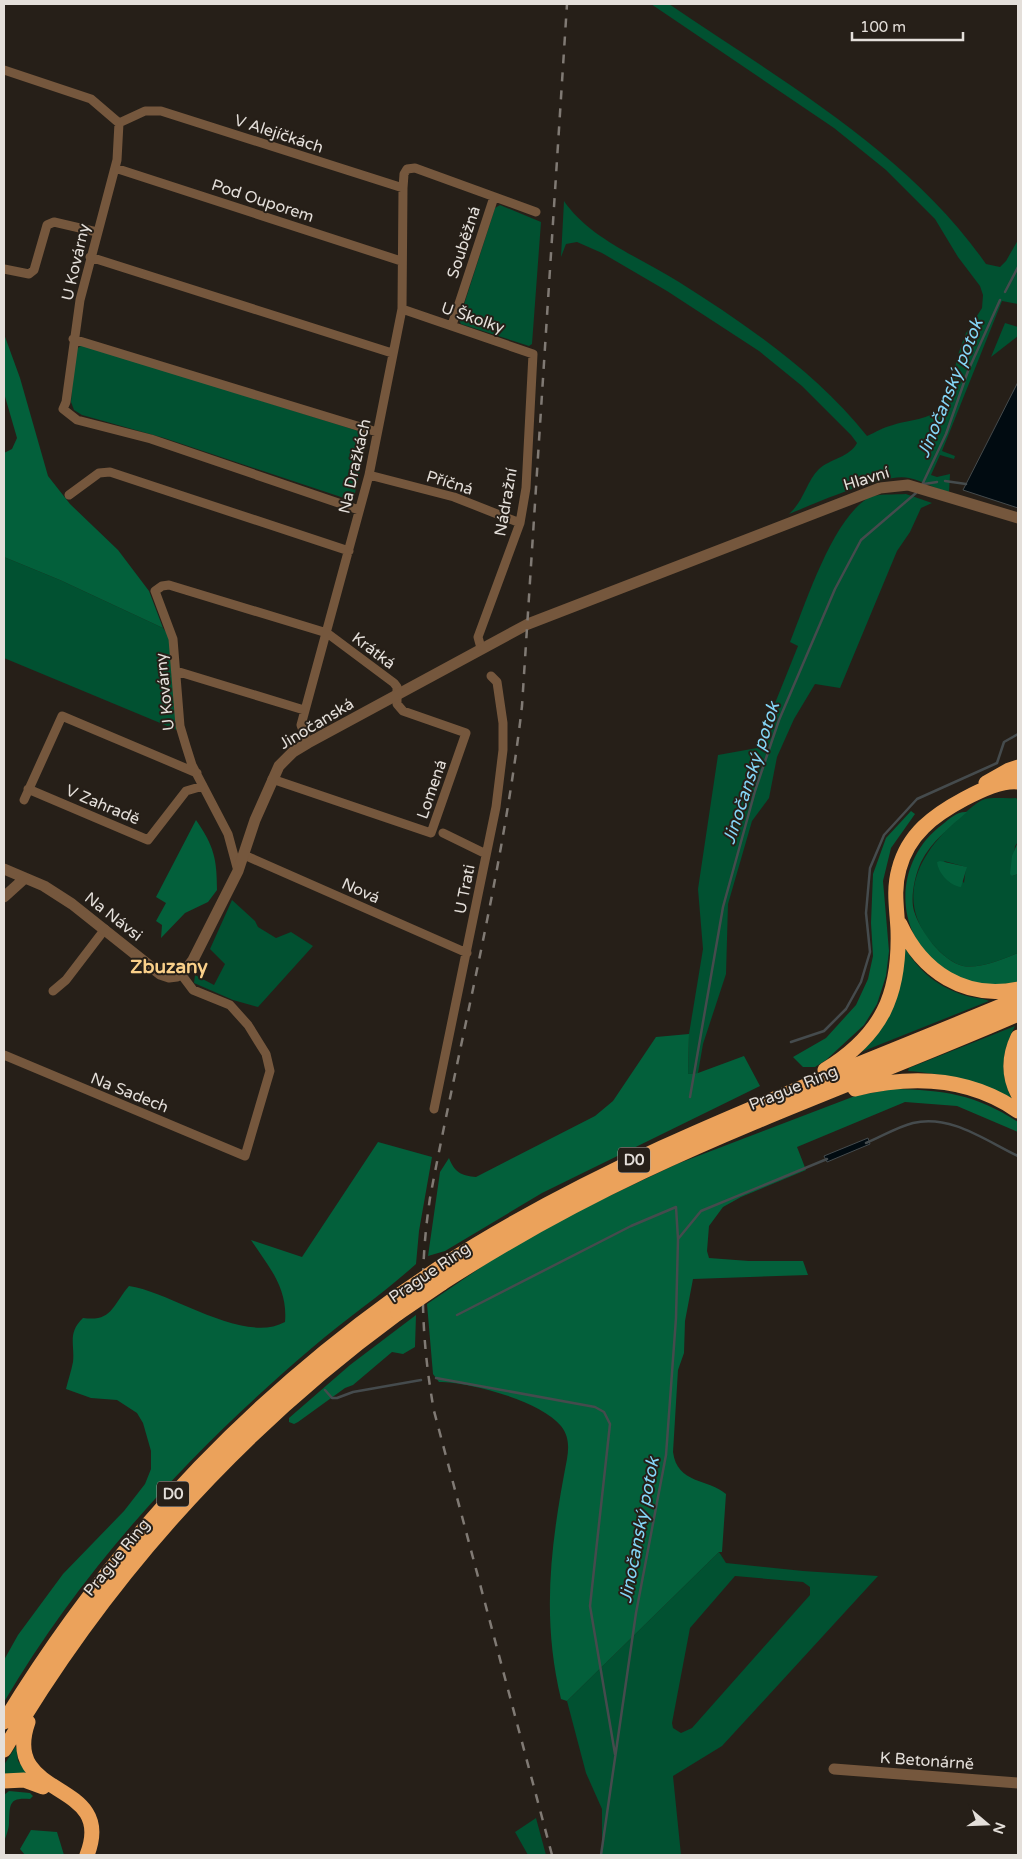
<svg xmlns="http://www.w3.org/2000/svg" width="1022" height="1859" viewBox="0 0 1022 1859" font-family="'Varela Round',sans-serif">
  <rect width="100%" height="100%" fill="#261f18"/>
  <!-- green -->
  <path fill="#015131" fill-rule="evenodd" d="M651,4H669C780,80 908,152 986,264L1000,267L1006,261L1018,240V304L1002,301L942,451L955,456L954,459L940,455L931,475L937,477L950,474L949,492C935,489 923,481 909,478C885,472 814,504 789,514C804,501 806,482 819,469C830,459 850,457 857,443L851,435L802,386L759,351L667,291L602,253L577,242L566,244L561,257L564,201C590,239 641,258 679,282C747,325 817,373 867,436C876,432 884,427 893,425C914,418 932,421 946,402L959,352L966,333L982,308L983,295L980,286L958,257L935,219L886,170L834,128Z
    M500,205L541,222L532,344L529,346L461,324L459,320L495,208Z
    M1005,323L1018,327V336L991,357Z
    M82,345L365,433L367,437L354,498L350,500L164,438L82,415L74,410L71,402L75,350Z
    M906,494L932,503L921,508L910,532L897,551L840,688L815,684L794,719L777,757L769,798L752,821L728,904L726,974L703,1044L698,1073L688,1074L689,1034L703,949L698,889L718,755L757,748L798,646L790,642C806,603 832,520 868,498C877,493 895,495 906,494Z
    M4,557L60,580L163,628L170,637L177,730L4,658Z
    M1016,798L1018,800V842L1015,846L1012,876L1018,874V953C1004,959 979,969 963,966C951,963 938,951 930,941C896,898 919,854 955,822C963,815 974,803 985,799C994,797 1007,799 1016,798ZM944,861L966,867L964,883Z
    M232,900L255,921L258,927L276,938L291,932L313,946L258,1007L233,1000L194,983L195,975L214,985L225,964L210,949Z
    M904,946C918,971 939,988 967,996C974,998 983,998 989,1001L861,1052Z
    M1015,1026C1002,1051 999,1074 1012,1099C978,1081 945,1074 908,1071L909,1068Z
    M719,1552L726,1563L803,1571L878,1576L722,1746L673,1776L681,1855H602V1809L586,1773L567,1701ZM735,1576L803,1582L810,1587V1595L692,1728L681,1733L673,1728L672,1723L690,1628Z
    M16,1746L18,1761L28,1774L4,1775V1765Z
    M536,1818L546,1855H528L515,1832Z"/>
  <!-- forest -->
  <path fill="#03603b" d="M4,334L20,378L48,476L70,504L118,550L149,591L163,628L60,580L4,557V453L12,449L17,438L4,393Z
    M911,811L915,814L891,848L883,881L889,951L886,976L877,1004L864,1025L826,1060L815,1067H803L793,1057L826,1038L856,1005L868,979L873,956L871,923L873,874L886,838Z
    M967,812C950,827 931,842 921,862C915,875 910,897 914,911C920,931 942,961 963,966C979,969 1004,959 1018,953V982C998,986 978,985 958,978C952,975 947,970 942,967C891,931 895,859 943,824C950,818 958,811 967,812Z
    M196,820C214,846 217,859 217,890L208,902L185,913L161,938L162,925L156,921L166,903L156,897Z
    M1018,842V874L1012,876L1010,874L1012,856Z
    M940,861L967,867L961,887C950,886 938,873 937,862Z
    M689,1034L688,1074L698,1073L744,1056L760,1086L542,1193L445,1251L428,1256L440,1172L449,1158C454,1172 462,1176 476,1177L595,1116L613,1101L656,1037Z
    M893,1089C944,1090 975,1094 1018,1122V1132L957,1106L905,1102L797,1147L806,1170L741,1197L723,1207L709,1226L707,1251L709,1258L749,1261H803L808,1275L693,1279L685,1321L684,1353L678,1370L673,1452C677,1484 709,1479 726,1494L722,1552H719L567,1701L561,1699C541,1616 551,1542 567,1459C569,1447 569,1436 561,1426C541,1401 470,1382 439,1382L433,1374L427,1304L533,1232L677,1164L855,1096Z
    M378,1142L432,1157L419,1231L416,1264C384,1293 347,1318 313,1347C193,1449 84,1566 4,1702V1660L18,1635L63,1574L124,1511L145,1484L151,1469V1451L143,1423L137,1413L117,1400L91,1398L66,1389C68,1380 71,1372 73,1362C75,1345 67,1333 83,1318C112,1322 112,1306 129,1286C172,1292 243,1345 285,1322C288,1288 269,1267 251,1240L302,1257Z
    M416,1315L415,1347L403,1354L392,1352L353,1385L345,1388L298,1422L294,1424L289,1422V1418L350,1365Z
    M9,1791L30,1793L33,1796L30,1799C8,1797 10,1805 9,1823C9,1829 6,1836 4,1842V1795Z
    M31,1830L57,1832L64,1855H25L20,1849Z"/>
  <!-- water -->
  <path fill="#010b11" stroke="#454b4d" d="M1018,382V508L963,490Z
    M868,1138L870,1144L827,1162L824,1156Z"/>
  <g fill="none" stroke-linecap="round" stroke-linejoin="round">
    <!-- stream -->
    <path stroke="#454b4d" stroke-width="2.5" d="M1005,292L1018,267
      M945,481L966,484
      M924,484L937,482
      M922,485L946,434L968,371L1000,300
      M791,1042L824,1031L846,1009L861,982L870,952L866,913L870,868L884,835L917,799L997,763L1004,742L1018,734
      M690,1097L723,907L755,791L779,720L835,589L861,540L916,493
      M866,1143C881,1137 897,1127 913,1123C951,1114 986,1141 1018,1156
      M678,1239L701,1211L827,1159
      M457,1315L631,1226L676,1207L678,1239L676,1318L666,1455L636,1613L601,1855
      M436,1378L595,1407L604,1412L610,1424L590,1606L615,1754
      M325,1390L332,1398H337L353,1392L421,1380"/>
    <!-- minor -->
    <path stroke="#75573d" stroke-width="9" d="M4,70L91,99L119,123L145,111H161L403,188L404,174L407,169L415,168L536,212
      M119,123L117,160L80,300L66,402L63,409L77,420L151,439L359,510
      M115,168L401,261
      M90,257L392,353
      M4,269L29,274L34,270L47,225L54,222L97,232
      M402,309L533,354L526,488L520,523L478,637L481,648
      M452,325L494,197
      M73,339L377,432
      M369,475L454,497L520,523
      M69,495L99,473L110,472L349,551
      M176,671L304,710
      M308,743L301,725L369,475L402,309L403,188
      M28,789L148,840L186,791L203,786
      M24,800L62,716L197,773
      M443,833L486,854
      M244,855L467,953
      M238,871L228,834L192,765L186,746L180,726L173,639L155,591L162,586L169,585L327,633L394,683L397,687V704L403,711L466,733L431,833L272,779
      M53,991L66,980L105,929
      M4,1055L245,1156L270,1071L266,1054L248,1025L230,1005L193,990L181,974
      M434,1109L496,807L503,750V723L497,682L491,676"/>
    <!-- tertiary -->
    <path stroke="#75573d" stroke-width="11" d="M4,869L44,886L72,904L160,974L169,977L177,976L184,972L193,960L238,871L255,820L279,766L293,752L308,743L528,624L880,488L908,485L1018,518
      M4,897L25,878
      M834,1769L1018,1783"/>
    <!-- motorway -->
    <path stroke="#eba25b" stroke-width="15" d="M986,783L1009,770L1018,767
      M900,924C922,972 965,1000 1018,989
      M1018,1037C1009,1056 1008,1075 1018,1094
      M825,1070C882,1035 900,995 898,930C897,909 893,890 899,869C908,834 934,815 964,799C979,791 1001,780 1018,782
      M855,1089C912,1075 969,1077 1018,1111
      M442,1266C621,1151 823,1081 1018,999
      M442,1283C507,1241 574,1204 644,1171C767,1113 894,1068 1018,1014
      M4,1722C105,1556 237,1412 395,1298
      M28,1722C0,1801 117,1778 87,1855
      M4,1750C105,1578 237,1431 398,1313
      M4,1781L24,1780L43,1787"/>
    <!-- rail -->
    <path stroke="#807a74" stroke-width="2.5" stroke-dasharray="9 9" stroke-linecap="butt" d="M552,1855L434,1411C421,1339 419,1271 430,1198C461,1034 503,872 522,706L567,4"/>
    <!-- motorway-bridge -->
    <path stroke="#eba25b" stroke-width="15" d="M395,1298L442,1266
      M398,1313L442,1283"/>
  </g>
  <g text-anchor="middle" stroke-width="4" stroke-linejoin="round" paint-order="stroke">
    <!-- shield labels -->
    <g fill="#261f18" stroke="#aba5a0" stroke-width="1">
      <rect x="618" y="1147.5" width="32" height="25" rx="4"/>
      <rect x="157" y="1481.5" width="32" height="25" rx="4"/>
    </g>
    <g font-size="15" font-weight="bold" fill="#e4dfda">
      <text x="634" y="1165">D0</text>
      <text x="173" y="1499">D0</text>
    </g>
    <!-- street labels -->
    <g font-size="16" fill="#e4dfda" stroke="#261f18">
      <text transform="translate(279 133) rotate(18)" y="6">V Alejíčkách</text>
      <text transform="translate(263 200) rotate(18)" y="6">Pod Ouporem</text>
      <text transform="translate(463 242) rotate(-72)" y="6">Souběžná</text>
      <text transform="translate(75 262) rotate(-77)" y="6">U Kovárny</text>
      <text transform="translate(473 317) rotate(19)" y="6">U Školky</text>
      <text transform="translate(354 466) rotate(-77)" y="6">Na Dražkách</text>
      <text transform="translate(866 478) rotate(-17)" y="6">Hlavní</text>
      <text transform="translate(450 482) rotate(17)" y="6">Příčná</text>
      <text transform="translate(505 502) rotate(-80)" y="6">Nádražní</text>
      <text transform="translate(374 650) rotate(37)" y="6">Krátká</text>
      <text transform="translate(164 692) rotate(-96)" y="6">U Kovárny</text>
      <text transform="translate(316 723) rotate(-31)" y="6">Jinočanská</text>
      <text transform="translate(431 789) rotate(-71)" y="6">Lomená</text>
      <text transform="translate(103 804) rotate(23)" y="6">V Zahradě</text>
      <text transform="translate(464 889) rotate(-79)" y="6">U Trati</text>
      <text transform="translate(361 890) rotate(24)" y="6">Nová</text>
      <text transform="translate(114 916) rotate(38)" y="6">Na Návsi</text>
      <text transform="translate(793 1087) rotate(-22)" y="6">Prague Ring</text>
      <text transform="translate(130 1092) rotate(22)" y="6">Na Sadech</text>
      <text transform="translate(429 1272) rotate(-34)" y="6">Prague Ring</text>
      <text transform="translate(116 1557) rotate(-51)" y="6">Prague Ring</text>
      <text transform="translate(927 1760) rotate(4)" y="6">K Betonárně</text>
    </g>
    <!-- water labels -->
    <g font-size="18" font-style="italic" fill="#84d5f6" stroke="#261f18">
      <text transform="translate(950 388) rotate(-68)" y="6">Jinočanský potok</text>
      <text transform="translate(751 773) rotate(-72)" y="6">Jinočanský potok</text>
      <text transform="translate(639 1530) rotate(-79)" y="6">Jinočanský potok</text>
    </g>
    <!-- quarter labels -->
    <g font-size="19" font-weight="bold" fill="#fad08a" stroke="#261f18">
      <text x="169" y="973">Zbuzany</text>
    </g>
  </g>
  <!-- border -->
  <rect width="1022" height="1859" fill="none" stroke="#e4dfda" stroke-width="10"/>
  <!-- north arrow -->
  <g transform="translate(987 1824) rotate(109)" stroke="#261f18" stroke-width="4" paint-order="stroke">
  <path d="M0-4L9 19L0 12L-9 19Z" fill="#e4dfda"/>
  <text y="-8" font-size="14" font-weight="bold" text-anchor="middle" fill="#e4dfda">N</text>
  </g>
  <!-- scale -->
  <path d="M852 32v8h111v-8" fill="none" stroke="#e4dfda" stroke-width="2.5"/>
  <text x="860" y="32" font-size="15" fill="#e4dfda" stroke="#261f18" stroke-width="4" paint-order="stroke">100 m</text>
</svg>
